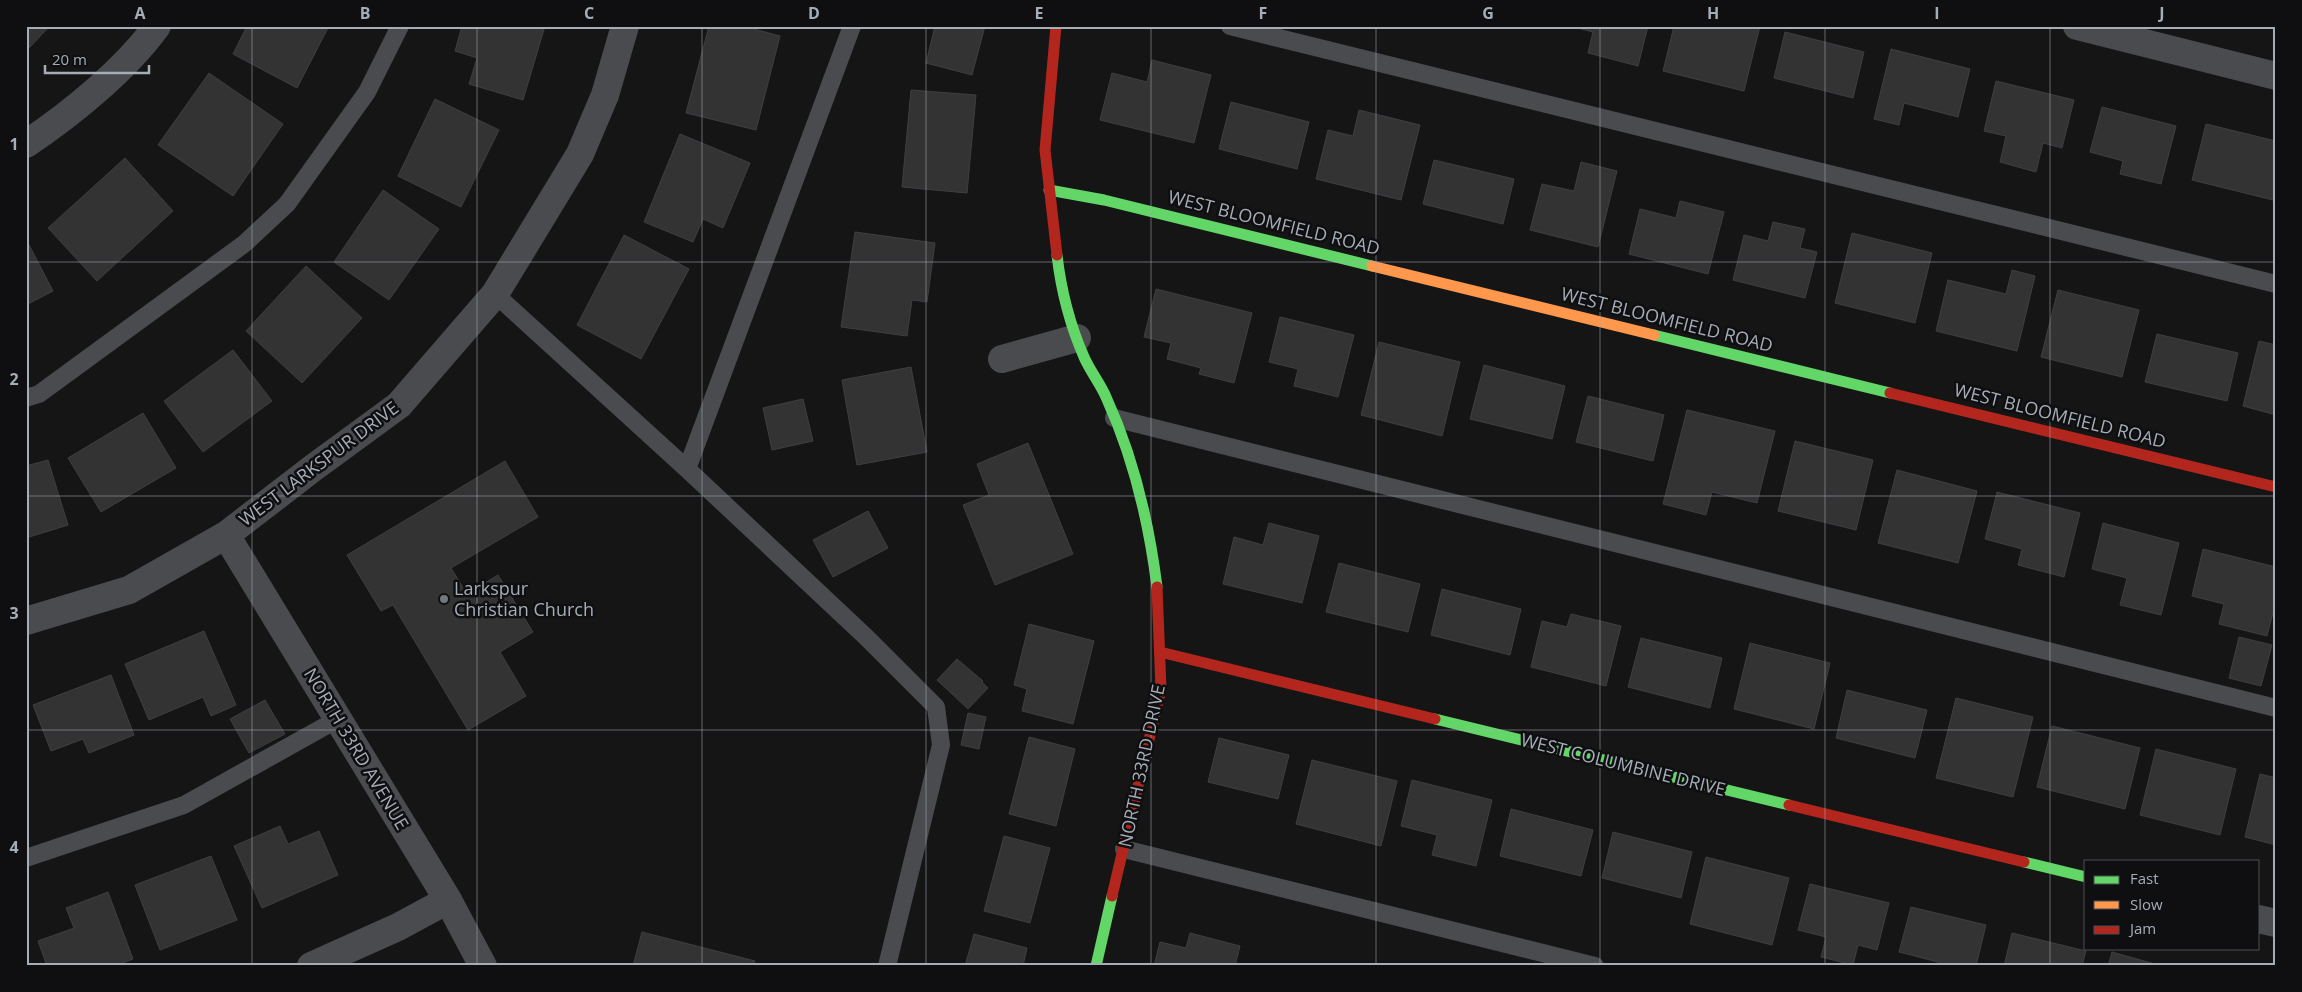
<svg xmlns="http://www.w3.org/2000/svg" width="2302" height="992" viewBox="0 0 2302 992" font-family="'Open Sans',sans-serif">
  <rect width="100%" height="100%" fill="#151515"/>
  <!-- building -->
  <path fill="#333334" stroke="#3d3f41" d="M26,26H50L26,51Z
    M247,26H329L297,88L233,54Z
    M462,26H545L523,100L469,84L477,58L455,51Z
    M709,26H743L780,36L756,130L686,113Z
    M935,26H985L972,75L926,63Z
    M1570,26H1648L1638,66L1588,53L1593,32Z
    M1674,26H1760L1744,91L1663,71Z
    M1785,32L1864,52L1853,98L1774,78Z
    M1891,49L1970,69L1958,117L1904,103L1899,125L1874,119Z
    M1152,60L1211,75L1194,143L1100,120L1112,73L1147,82Z
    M209,73L283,124L233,196L158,145Z
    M1996,81L2074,100L2062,148L2043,143L2036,172L2000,162L2006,136L1984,131Z
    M911,90L976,95L967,193L902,187Z
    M435,99L499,130L461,207L398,176Z
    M1231,102L1309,122L1297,169L1219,149Z
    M2102,107L2176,126L2161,184L2120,174L2123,161L2090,152Z
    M1359,110L1420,125L1401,200L1316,179L1328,130L1353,136Z
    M2206,124L2276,141V189L2273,200L2192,180Z
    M680,134L750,163L723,228L703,219L693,242L644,222Z
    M125,158L173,211L97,281L48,228Z
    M1434,160L1514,179L1503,224L1423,204Z
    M1581,162L1617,171L1598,247L1530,230L1542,184L1574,191Z
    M383,190L439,229L389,300L334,262Z
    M1680,201L1724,212L1708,274L1629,254L1640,209L1676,218Z
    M1773,222L1805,229L1800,248L1817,252L1805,298L1733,280L1744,235L1768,241Z
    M855,232L935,243L927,302L912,300L907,336L841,327Z
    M1852,233L1932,253L1915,323L1835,303Z
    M624,235L689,269L641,359L577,325Z
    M26,239L53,291L26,305Z
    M306,266L362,318L302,383L246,331Z
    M2012,270L2035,276L2017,351L1936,331L1948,280L2006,294Z
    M1156,289L1252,313L1234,383L1199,374L1201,368L1167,359L1171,343L1144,337Z
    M2058,290L2139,310L2122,377L2041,357Z
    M1280,317L1354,335L1338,397L1294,386L1298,369L1269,362Z
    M2157,334L2238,353L2227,401L2145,382Z
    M2259,341L2276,345V415L2243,406Z
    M1379,342L1460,362L1442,436L1361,415Z
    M233,350L272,401L203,452L164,401Z
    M1484,365L1565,386L1552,439L1470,419Z
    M911,367L927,452L857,465L842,380Z
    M1588,396L1664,415L1653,461L1576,442Z
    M803,399L813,441L772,450L763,408Z
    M1687,410L1775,431L1757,503L1712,492L1706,515L1663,504Z
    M143,413L176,468L101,512L68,458Z
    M1795,441L1873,460L1856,530L1778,511Z
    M1028,443L1073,554L995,585L963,505L989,495L977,464Z
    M48,460L68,525L26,538V466Z
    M505,461L538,517L451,568L467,594L498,575L533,632L500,652L526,696L468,730L393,605L381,611L347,555Z
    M1897,470L1977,491L1958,563L1878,543Z
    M1997,492L2080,513L2064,577L2018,565L2022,549L1985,539Z
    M868,511L888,548L833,577L813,540Z
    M1269,523L1319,536L1302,603L1223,584L1234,537L1263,545Z
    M2103,523L2179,543L2161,615L2120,605L2127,578L2092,569Z
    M2203,549L2276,567V601L2267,636L2219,624L2224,604L2192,596Z
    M1339,563L1420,584L1408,632L1326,612Z
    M1442,589L1521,609L1510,655L1431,635Z
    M1571,614L1621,626L1606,686L1531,667L1542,621L1567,627Z
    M1029,624L1094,641L1073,724L1022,711L1027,689L1014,685Z
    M204,631L236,705L211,716L203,697L149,720L125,664Z
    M2239,637L2272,645L2261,686L2229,678Z
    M1641,638L1722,658L1710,708L1628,687Z
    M1750,643L1830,663L1814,729L1734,709Z
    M957,659L983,681L982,682L988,688L968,709L937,680Z
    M111,675L134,735L89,753L83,739L51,751L33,705Z
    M1847,690L1927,710L1915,758L1836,738Z
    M1956,698L2033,717L2013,797L1936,778Z
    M265,700L285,734L249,753L230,719Z
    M968,713L986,717L979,749L961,745Z
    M2052,726L2140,748L2125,809L2037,787Z
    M1029,737L1075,749L1056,826L1009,814Z
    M1219,738L1289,755L1278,799L1208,782Z
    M2156,749L2236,769L2220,835L2140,815Z
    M1312,760L1397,781L1381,846L1296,824Z
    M2260,774L2276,778V845L2245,837Z
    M1412,780L1492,800L1476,866L1432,855L1437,835L1401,826Z
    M1511,809L1593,830L1581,876L1500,856Z
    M280,826L288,844L319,831L338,875L262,908L234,846Z
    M1613,832L1692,852L1681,898L1602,878Z
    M1004,836L1050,848L1030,923L984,911Z
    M211,856L237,920L160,950L135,885Z
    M1706,857L1789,878L1772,945L1690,924Z
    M1810,884L1889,903L1877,950L1858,945L1853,965L1821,957L1826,937L1798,930Z
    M108,892L133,959L115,966H47L38,941L74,928L66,908Z
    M1911,907L1986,925L1976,966H1937L1938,962L1899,952Z
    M642,932L755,961L753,966H633Z
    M1190,933L1240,946L1235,966H1154L1160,942L1186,948Z
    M2012,933L2086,951L2082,966H2004Z
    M974,934L1027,948L1023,966H965Z
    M2112,952L2162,966H2108Z"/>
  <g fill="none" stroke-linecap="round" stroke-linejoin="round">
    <!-- lane -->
    <path stroke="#494b4e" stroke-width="18" d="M1230,26L2276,284
      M495,294L687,469L866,637L936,707L941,745L887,966
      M26,398L39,394L244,244L287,204L367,92L400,26
      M1114,418L2276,708
      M687,469L852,26
      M1124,849L1595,966
      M26,858L184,805L338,719"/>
    <!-- street -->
    <path stroke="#494b4e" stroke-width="28" d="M2077,26L2276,76
      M26,144C71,114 125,70 157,26
      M1002,359L1077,338
      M226,535L448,900L483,966
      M26,621L129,590L226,535L313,468L399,405L495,294L580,154L605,95L625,26
      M2258,919L2276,923
      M311,966L398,927L448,900"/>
    <!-- fast -->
    <path stroke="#63d668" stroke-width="11" d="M1049,190L1104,200L1372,266
      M1057,255C1061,290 1070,325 1084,357C1090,371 1100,383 1106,397C1133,456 1149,523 1157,587
      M1654,335L1890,393
      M1435,719L1789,805
      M2024,862L2086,877
      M1096,966L1112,896"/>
    <!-- slow -->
    <path stroke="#ff974d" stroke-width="11" d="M1372,266L1654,335"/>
    <!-- jam -->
    <path stroke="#b3261e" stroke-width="11" d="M1056,26L1045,150L1057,255
      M1890,393L2276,487
      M1160,652L1435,719
      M1789,805L2024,862
      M1112,896L1161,689L1157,587"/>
  </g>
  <!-- grid -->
  <path fill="none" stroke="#a5adb7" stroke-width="1" stroke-opacity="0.55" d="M252,26V966M477,26V966M702,26V966M926,26V966M1151,26V966M1376,26V966M1600,26V966M1825,26V966M2050,26V966M26,262H2276M26,496H2276M26,730H2276"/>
  <!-- markers -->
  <circle fill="#73787e" stroke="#0f0f11" stroke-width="2" cx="444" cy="599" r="5"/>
  <g text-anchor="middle" stroke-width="5" stroke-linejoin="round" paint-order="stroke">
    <!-- street labels -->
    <g font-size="18" fill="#a5adb7" stroke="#0f0f11">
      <text transform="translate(1274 223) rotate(14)" y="6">WEST BLOOMFIELD ROAD</text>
      <text transform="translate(1667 320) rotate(14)" y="6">WEST BLOOMFIELD ROAD</text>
      <text transform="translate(2060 416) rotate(14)" y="6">WEST BLOOMFIELD ROAD</text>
      <text transform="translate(319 464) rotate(-37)" y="6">WEST LARKSPUR DRIVE</text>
      <text transform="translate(356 749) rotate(59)" y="6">NORTH 33RD AVENUE</text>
      <text transform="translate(1623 765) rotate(14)" y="6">WEST COLUMBINE DRIVE</text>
      <text transform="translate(1142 766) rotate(-78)" y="6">NORTH 33RD DRIVE</text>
    </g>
    <!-- poi labels -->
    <g font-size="18" fill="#a5adb7" stroke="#0f0f11" text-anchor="start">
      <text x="454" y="595">Larkspur<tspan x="454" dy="21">Christian Church</tspan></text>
    </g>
  </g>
  <!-- border -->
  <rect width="2302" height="992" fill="none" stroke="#0f0f11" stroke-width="55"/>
  <!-- legend -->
  <rect x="2084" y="860" width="175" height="90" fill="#0f0f11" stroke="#4b4e53"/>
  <rect x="2094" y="876" width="25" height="8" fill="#63d668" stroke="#4b4e53"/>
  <text x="2130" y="884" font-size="15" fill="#a5adb7">Fast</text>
  <rect x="2094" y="901" width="25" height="8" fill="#ff974d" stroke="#4b4e53"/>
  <text x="2130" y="910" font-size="15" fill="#a5adb7">Slow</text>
  <rect x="2094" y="926" width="25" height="8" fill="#b3261e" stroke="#4b4e53"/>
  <text x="2130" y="934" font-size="15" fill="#a5adb7">Jam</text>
  <!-- scale -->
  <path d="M45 65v8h104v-8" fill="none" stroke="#a5adb7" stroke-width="2.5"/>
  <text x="52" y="65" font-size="15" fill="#a5adb7" stroke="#0f0f11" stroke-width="4" paint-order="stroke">20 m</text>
  <rect x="28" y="28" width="2246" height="936" fill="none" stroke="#a5adb7" stroke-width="2"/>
  <g font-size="16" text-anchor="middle" font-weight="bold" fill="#a5adb7">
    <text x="140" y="19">A</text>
    <text x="365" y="19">B</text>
    <text x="589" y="19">C</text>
    <text x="814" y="19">D</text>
    <text x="1039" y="19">E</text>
    <text x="1263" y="19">F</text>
    <text x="1488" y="19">G</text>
    <text x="1713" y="19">H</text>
    <text x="1937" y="19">I</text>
    <text x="2162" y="19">J</text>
    <text x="14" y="150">1</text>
    <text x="14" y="385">2</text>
    <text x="14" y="619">3</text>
    <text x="14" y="853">4</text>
  </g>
</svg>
